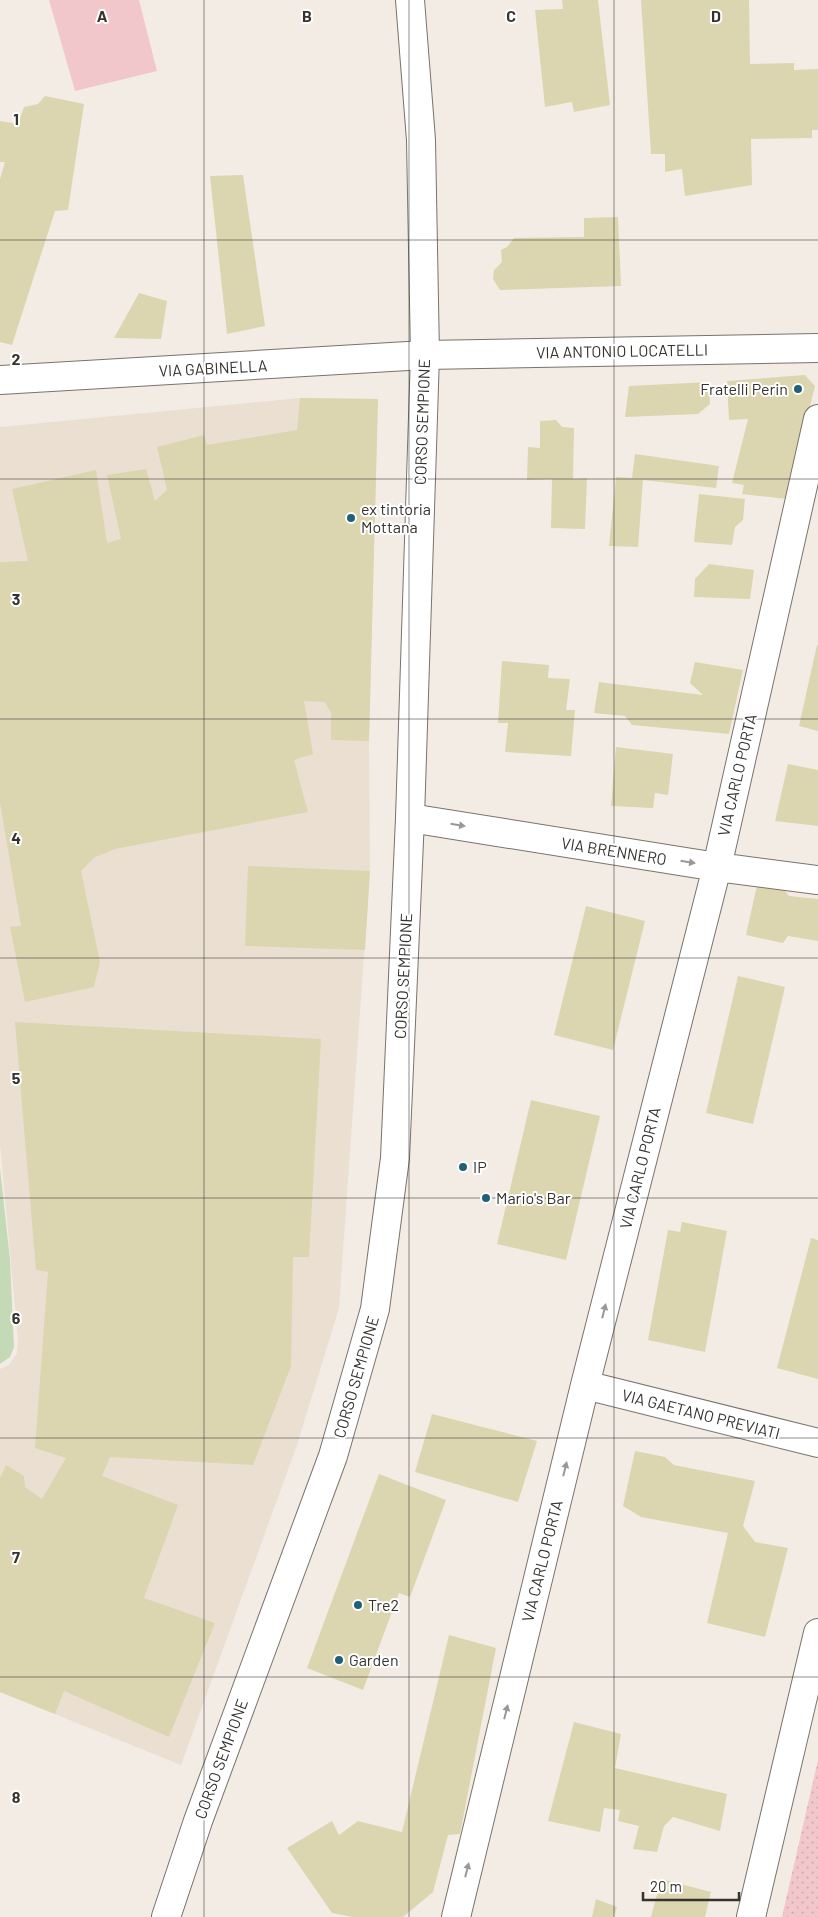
<svg xmlns="http://www.w3.org/2000/svg" width="818" height="1917" viewBox="0 0 818 1917" font-family="Barlow,sans-serif">
  <defs>
    <pattern id="park-dots" width="8" height="8" patternUnits="userSpaceOnUse" patternTransform="scale(1.25)"><rect width="8" height="8" fill="#f2c7cc"/><path d="M2 2h.1M6 6h.1" fill="none" stroke="#d0abb0" stroke-width="1.8" stroke-linecap="round"/></pattern>
  </defs>
  <rect width="100%" height="100%" fill="#f3ece4"/>
  <!-- built -->
  <path fill="#ebdfd2" d="M300,398L378,399L369,741L370,871L339,1308L297,1445L181,1765L0,1692V1369L9,1365L17,1353L18,1340L0,1144V427Z"/>
  <!-- park -->
  <path fill="url(#park-dots)" d="M818,1760V1917H782Z"/>
  <!-- pitch -->
  <path fill="#f2c7cc" d="M49,0H139L157,71L75,91Z"/>
  <!-- water -->
  <path fill="#c4d9b6" d="M0,1168L10,1260L14,1347L10,1357L0,1364Z"/>
  <!-- building -->
  <path fill="#dbd6af" d="M562,0H598L610,105L574,112L572,102L545,107L535,10L563,9Z
    M641,0H749L750,64L794,63V70L818,69V130H812V138L751,139L752,185L685,196L682,169L665,172V154H651Z
    M45,96L84,104L68,210L55,211L12,345L0,342V179L5,162H0V121L18,124L24,107L38,104Z
    M243,175L265,326L227,334L210,176Z
    M618,217L621,286L500,290L493,279L494,270L502,262L501,250L507,247L514,238L584,237V218Z
    M139,293L167,301L161,339L114,338Z
    M805,375L815,386L787,499L742,494L744,485L732,483L748,419L729,420L727,381Z
    M709,382L710,404L698,414L625,417L629,386Z
    M300,398L378,399L369,741L331,740V713L325,702L304,701L313,754L294,760L308,812L115,849L95,857L81,871L100,962L94,987L25,1002L10,927L21,926L0,803V562L28,561L12,489L96,470L107,543L121,539L107,475L146,469L155,501L167,490L157,447L204,435L207,445L297,430Z
    M556,420L562,427L574,428L573,479L587,478L585,529L551,528L552,479L527,480L528,447L540,448V421Z
    M635,454L719,466L716,488L643,480L638,547L609,546L616,477L632,478Z
    M699,494L745,499L743,520L735,527L732,545L694,542Z
    M709,564L754,570L750,599L694,597L695,579Z
    M817,645H818V731L799,726Z
    M502,661L549,665L548,678L570,679L566,710H575L571,756L505,752L508,723H498Z
    M695,662L743,670L729,734L632,725L625,716L594,713L599,682L703,695L690,683Z
    M616,747L673,754L668,795L655,793L653,808L611,806Z
    M788,764L818,770V826L775,821Z
    M248,866L370,871L365,950L245,946Z
    M757,885L782,887L789,896L818,899V941L788,936L783,943L746,935Z
    M586,906L645,921L613,1050L554,1035Z
    M738,976L785,987L753,1124L706,1113Z
    M15,1022L321,1039L309,1257H293L291,1366L253,1465L110,1457L102,1476L178,1505L144,1598L215,1623L169,1737L64,1691L55,1714L0,1692V1478L6,1465L24,1476L25,1487L42,1499L66,1458L35,1448L48,1272L36,1270Z
    M531,1100L600,1116L566,1260L497,1244Z
    M682,1222L727,1231L705,1352L648,1340L668,1230L680,1232Z
    M811,1238L818,1240V1379L777,1368Z
    M432,1414L537,1441L518,1502L415,1472Z
    M635,1451L665,1457L674,1465L755,1481L743,1526L755,1542L788,1548L765,1637L707,1623L728,1533L641,1517L623,1506Z
    M379,1474L446,1500L410,1597L399,1593L363,1690L307,1668Z
    M449,1635L496,1648L460,1834L448,1835L433,1892L403,1917H353L332,1913L287,1848L332,1821L339,1835L358,1821L402,1832Z
    M574,1722L621,1734L615,1768L727,1794L720,1831L673,1817L664,1826L657,1852L633,1849L639,1826L618,1821L620,1810L604,1808L600,1832L548,1821Z
    M661,1879L711,1892L705,1917H651Z
    M596,1899L617,1907L614,1917H592Z"/>
  <g fill="none" stroke-linecap="round" stroke-linejoin="round">
    <defs>
      <path id="minor" d="M0,380L425,355L818,348
        M410,818L717,867L818,880
        M585,1385L818,1443
        M456,1917L585,1385L717,867L818,419
        M751,1917L818,1633"/>
      <path id="major" d="M166,1917L198,1821L333,1456L375,1309L395,1158L410,818L425,355L421,140L410,0"/>
    </defs>
    <!-- minor casing -->
    <use href="#minor" stroke="#79736c" stroke-width="30"/>
    <!-- major casing -->
    <use href="#major" stroke="#79736c" stroke-width="30"/>
    <!-- minor -->
    <use href="#minor" stroke="#fff" stroke-width="28"/>
    <!-- major -->
    <use href="#major" stroke="#fff" stroke-width="28"/>
  </g>
  <!-- one-way arrows -->
  <defs><path id="oneway-solid" d="M-6-.8H1V-3.2L6.5 0L1 3.2V.8H-6Z" transform="scale(1.25)"/></defs>
  <g fill="#9a9897">
    <use href="#oneway-solid" transform="translate(458 825) rotate(9)"/>
    <use href="#oneway-solid" transform="translate(688 862) rotate(9)"/>
    <use href="#oneway-solid" transform="translate(604 1311) rotate(-76)"/>
    <use href="#oneway-solid" transform="translate(565 1469) rotate(-76)"/>
    <use href="#oneway-solid" transform="translate(506 1712) rotate(-76)"/>
    <use href="#oneway-solid" transform="translate(467 1870) rotate(-76)"/>
  </g>
  <!-- grid -->
  <path fill="none" stroke="#35322f" stroke-width="1" stroke-opacity="0.55" d="M204,0V1917M409,0V1917M614,0V1917M0,240H818M0,479H818M0,719H818M0,958H818M0,1198H818M0,1438H818M0,1677H818"/>
  <!-- markers -->
  <g fill="#216076" stroke="#fff" stroke-width="2">
    <circle cx="798" cy="389" r="5"/>
    <circle cx="351" cy="518" r="5"/>
    <circle cx="463" cy="1167" r="5"/>
    <circle cx="486" cy="1198" r="5"/>
    <circle cx="358" cy="1605" r="5"/>
    <circle cx="339" cy="1660" r="5"/>
  </g>
  <g text-anchor="middle" stroke-width="4" stroke-linejoin="round" paint-order="stroke">
    <!-- street labels -->
    <g font-size="16" fill="#35322f" stroke="#fff">
      <text transform="translate(622 351) rotate(-1)" y="6">VIA ANTONIO LOCATELLI</text>
      <text transform="translate(213 368) rotate(-3)" y="6">VIA GABINELLA</text>
      <text transform="translate(422 422) rotate(-88)" y="6">CORSO SEMPIONE</text>
      <text transform="translate(737 775) rotate(-77)" y="6">VIA CARLO PORTA</text>
      <text transform="translate(614 851) rotate(9)" y="6">VIA BRENNERO</text>
      <text transform="translate(403 976) rotate(-87)" y="6">CORSO SEMPIONE</text>
      <text transform="translate(640 1168) rotate(-76)" y="6">VIA CARLO PORTA</text>
      <text transform="translate(356 1377) rotate(-74)" y="6">CORSO SEMPIONE</text>
      <text transform="translate(701 1414) rotate(14)" y="6">VIA GAETANO PREVIATI</text>
      <text transform="translate(542 1561) rotate(-76)" y="6">VIA CARLO PORTA</text>
      <text transform="translate(221 1759) rotate(-70)" y="6">CORSO SEMPIONE</text>
    </g>
    <!-- poi labels -->
    <g font-size="16" fill="#35322f" stroke="#fff" text-anchor="start">
      <text x="788" y="395" text-anchor="end">Fratelli Perin</text>
      <text x="361" y="515">ex tintoria<tspan x="361" dy="18">Mottana</tspan></text>
      <text x="473" y="1173">IP</text>
      <text x="496" y="1204">Mario's Bar</text>
      <text x="368" y="1611">Tre2</text>
      <text x="349" y="1666">Garden</text>
    </g>
  </g>
  <g font-size="16" text-anchor="middle" font-weight="bold" fill="#35322f" stroke="#fff" stroke-width="4" stroke-linejoin="round" paint-order="stroke">
    <text x="102" y="22">A</text>
    <text x="307" y="22">B</text>
    <text x="511" y="22">C</text>
    <text x="716" y="22">D</text>
    <text x="16" y="125">1</text>
    <text x="16" y="365">2</text>
    <text x="16" y="605">3</text>
    <text x="16" y="844">4</text>
    <text x="16" y="1084">5</text>
    <text x="16" y="1324">6</text>
    <text x="16" y="1563">7</text>
    <text x="16" y="1803">8</text>
  </g>
  <!-- scale -->
  <path d="M643 1892v8h96v-8" fill="none" stroke="#35322f" stroke-width="2.5"/>
  <text x="650" y="1892" font-size="15" fill="#35322f" stroke="#ffffff" stroke-width="4" paint-order="stroke">20 m</text>
</svg>
